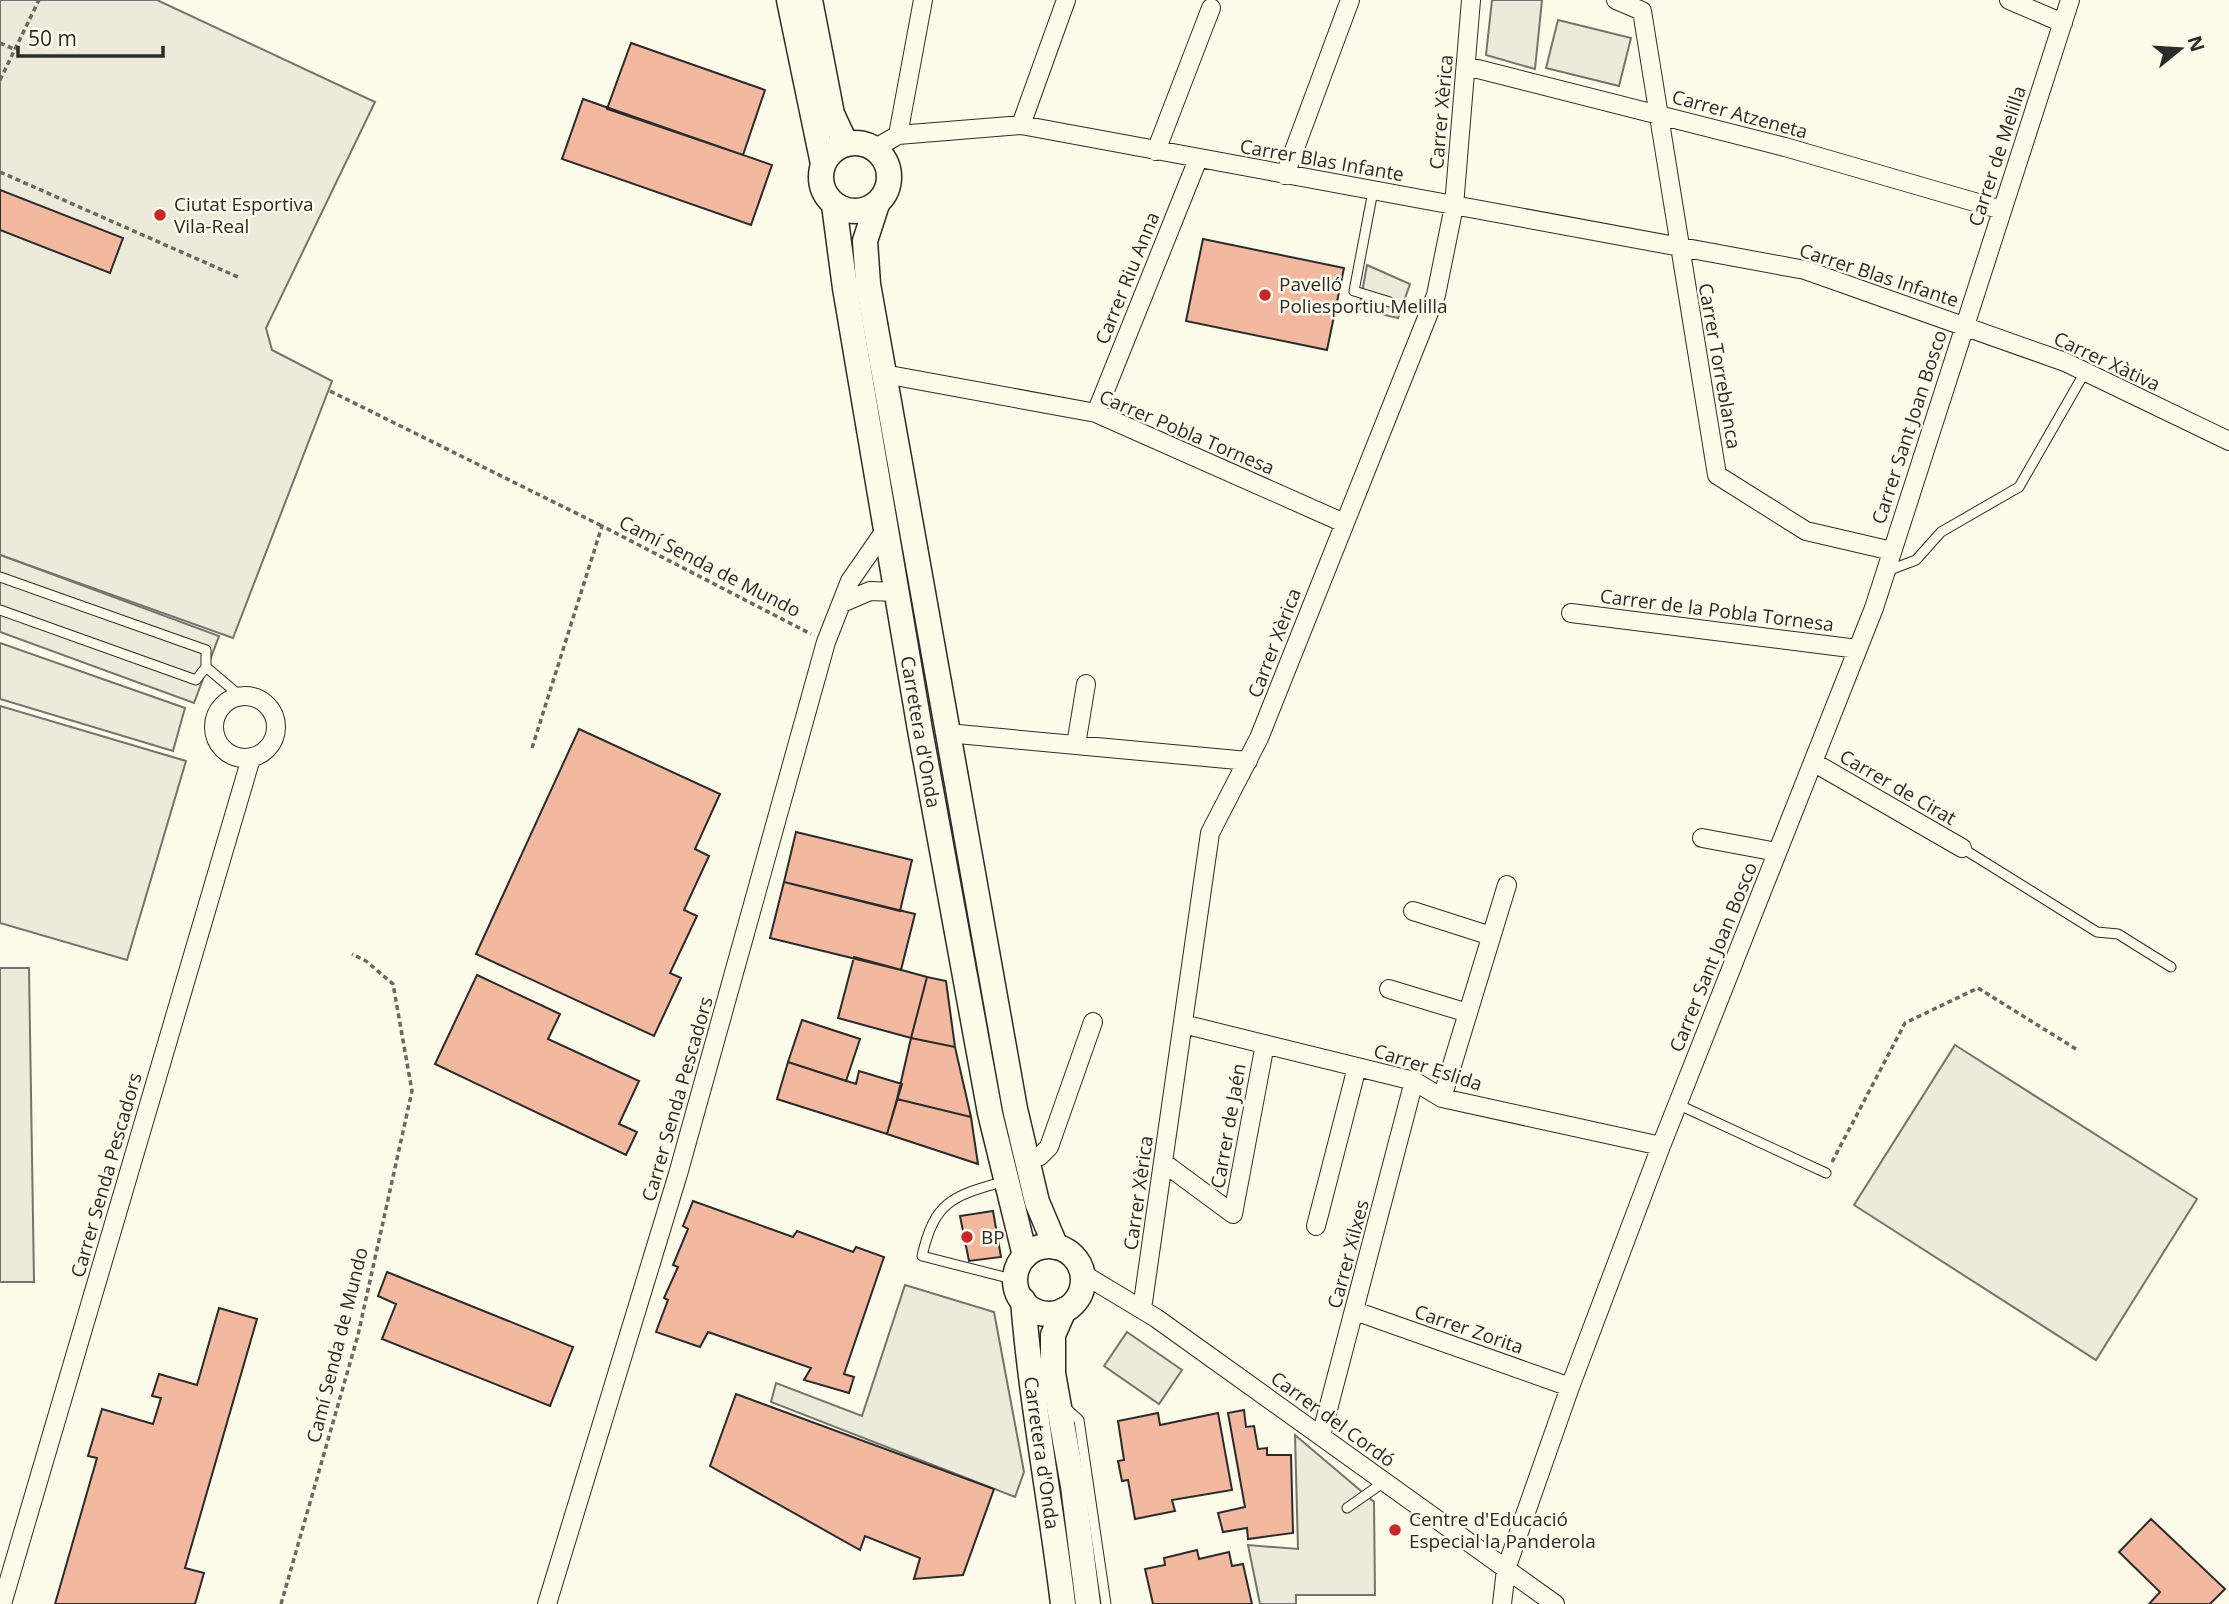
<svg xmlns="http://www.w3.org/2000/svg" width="2229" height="1604" viewBox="0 0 2229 1604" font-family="'Open Sans',sans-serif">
  <rect width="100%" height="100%" fill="#fdfbea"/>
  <!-- green -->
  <path fill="#ecebdb" stroke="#74746e" stroke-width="2" d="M0,0H157L375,102L266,328L272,350L332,381L233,638L0,555Z
    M1558,20L1631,38L1619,86L1546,68Z
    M0,643L185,708L173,751L0,699Z
    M0,706L186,761L127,960L0,923Z
    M0,968H29L34,1282H0Z
    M1955,1045L2197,1199L2096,1360L1854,1205Z
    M1127,1332L1182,1370L1159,1404L1104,1366Z"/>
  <!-- parking -->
  <path fill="#eceadb" stroke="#74746e" stroke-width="2" d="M1492,0H1542L1535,69L1486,55Z
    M1367,265L1410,284L1398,318L1359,309Z
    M0,555L219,636L194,703L0,632Z
    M905,1285L994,1312L1024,1472L1015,1497L771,1402L776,1383L862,1416Z
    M1295,1435L1374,1502L1375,1595H1296V1604H1260L1248,1545L1298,1549Z"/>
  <!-- building -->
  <path fill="#f2b8a0" stroke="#2b2b2b" stroke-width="2" d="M631,43L765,90L743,155L607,109Z
    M583,99L772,165L751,225L562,159Z
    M0,190L123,238L110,273L0,230Z
    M1203,239L1344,268L1327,350L1186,321Z
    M579,729L720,794L695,849L709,856L684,910L697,916L670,973L681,978L654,1036L476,954Z
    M796,832L912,860L900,911L784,882Z
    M784,882L915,914L901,970L770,938Z
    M854,957L927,977L911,1038L838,1018Z
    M477,975L560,1014L548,1039L639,1081L619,1124L637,1132L626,1155L435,1064Z
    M927,977L946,981L955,1047L911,1038Z
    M802,1020L860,1039L846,1081L788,1062Z
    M911,1038L955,1047L971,1117L897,1099Z
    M788,1062L856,1084L859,1071L902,1084L887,1134L777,1099Z
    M897,1099L971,1117L978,1164L887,1134Z
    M693,1201L793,1237L797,1231L853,1252L856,1247L884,1257L844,1374L854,1377L849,1393L804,1380L811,1368L708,1332L700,1347L656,1332L668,1300L664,1298L678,1267L673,1265L688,1229L683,1226Z
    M993,1211L1001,1257L969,1261L960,1216Z
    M387,1272L573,1347L550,1406L382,1339L396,1304L378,1296Z
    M219,1308L257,1319L185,1568L204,1573L195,1604H55L97,1458L88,1456L102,1409L153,1424L161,1398L152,1396L159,1374L197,1385Z
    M736,1394L994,1489L963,1575L914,1579L920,1558L865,1536L860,1550L710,1466Z
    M1244,1410L1246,1427L1254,1426L1258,1449L1267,1448V1455H1291L1293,1533L1248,1539L1247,1528L1223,1532L1218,1513L1245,1507L1228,1413Z
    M1158,1413L1160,1425L1218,1413L1232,1490L1172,1500L1175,1511L1135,1519L1128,1480L1122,1481L1118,1461L1124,1460L1118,1421Z
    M2151,1519L2225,1589L2210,1604H2149L2160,1592L2119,1552Z
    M1197,1550L1199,1559L1229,1552L1232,1566L1243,1564L1252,1604H1153L1145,1569L1165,1565L1164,1558Z"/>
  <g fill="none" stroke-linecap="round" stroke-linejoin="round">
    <defs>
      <path id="service" d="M1373,191L1354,291L1390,302
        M1887,571L1916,560L1941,532L2019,487L2085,372
        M0,577L206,650V667L196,680L0,610
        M206,667L239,695
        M1962,848L2097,932L2118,934L2171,967
        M1677,1104L1826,1173
        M1005,1181C953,1196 935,1200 922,1256L1016,1280
        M1065,1407L1079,1420L1106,1604
        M1347,1508L1384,1482"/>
      <path id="minor" d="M1616,0L1642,11L1717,475L1806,531L1892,551
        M2009,0L2063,23
        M1466,66L1785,147L2002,210
        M1021,125L1066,0
        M898,135L923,0
        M874,149L898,135L1021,125L1805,270L2065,362L2229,441
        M1156,151L1211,8
        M1285,175L1350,0
        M884,374L1096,413L1344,523
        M1096,413L1198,159
        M842,603L870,591L897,592
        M1571,613L1858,649
        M214 727a31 31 0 1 1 62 0a31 31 0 1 1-62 0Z
        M947,733L1248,761
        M1076,745L1086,684
        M1813,762L1962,848
        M1702,838L1777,852
        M1413,911L1491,936
        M1389,989L1468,1013
        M1183,1024L1414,1081L1442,1098L1661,1146
        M1442,1098L1507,885
        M1026,1161L1040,1156L1049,1147L1093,1022
        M1164,1163L1233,1214L1265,1044
        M1316,1226L1357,1067
        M1083,1274L1156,1318L1555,1604
        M1142,1309L1210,833L1259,738L1436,295L1454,206L1471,0
        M1355,1311L1570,1387
        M1321,1436L1414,1081
        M2,1604L251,758
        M547,1604L678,1174L826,642L850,581L886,529
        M1502,1604L1506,1569L1570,1387L1661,1146L1874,608L2070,0"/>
      <g id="secondary">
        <path d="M789,0L823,164"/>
        <path d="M810,0L832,114L846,144"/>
        <circle cx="855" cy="177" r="34"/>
        <path d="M877,204L865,241L868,284L1015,1109L1037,1202L1056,1247"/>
        <path id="s1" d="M834,205L845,288L920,730L990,1113L1025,1256"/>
        <circle cx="1049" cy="1280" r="34"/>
        <path id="s2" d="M1023,1300C1031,1402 1051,1502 1063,1604"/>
        <path d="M1064,1310L1053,1335V1373L1073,1486L1088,1604"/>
      </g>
    </defs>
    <!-- service casing -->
    <use href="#service" stroke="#2b2b2b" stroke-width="11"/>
    <!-- minor casing -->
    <use href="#minor" stroke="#2b2b2b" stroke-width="20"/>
    <!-- secondary casing -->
    <use href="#secondary" stroke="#2b2b2b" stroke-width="27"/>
    <!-- path -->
    <path stroke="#6a6964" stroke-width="3.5" stroke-dasharray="5 3.5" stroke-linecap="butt" d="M0,43L14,49
      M0,80L39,0
      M0,172L238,277
      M330,391L602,526
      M532,748L602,526L811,634
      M1832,1162L1905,1023L1978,988L2076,1049
      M281,1604L358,1335L412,1091L393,984L366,961L352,954"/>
    <!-- service -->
    <use href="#service" stroke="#fdfbea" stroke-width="9"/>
    <!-- minor -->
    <use href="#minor" stroke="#fdfbea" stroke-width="18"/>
    <!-- secondary -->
    <use href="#secondary" stroke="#fdfbea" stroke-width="24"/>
  </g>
  <!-- markers -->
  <g fill="#c62828" stroke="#fdfbea" stroke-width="2.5">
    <circle cx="160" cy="215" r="7"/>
    <circle cx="1265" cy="295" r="7"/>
    <circle cx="967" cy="1237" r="7"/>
    <circle cx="1395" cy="1530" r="7"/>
  </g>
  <g text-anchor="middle" stroke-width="5" stroke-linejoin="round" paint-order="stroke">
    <!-- street labels -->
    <g font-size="19" fill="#2b2b2b" stroke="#fdfbea">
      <text transform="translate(1441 112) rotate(-85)" y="7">Carrer Xèrica</text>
      <text transform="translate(1740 114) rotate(15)" y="7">Carrer Atzeneta</text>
      <text transform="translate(1997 156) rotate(-72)" y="7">Carrer de Melilla</text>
      <text transform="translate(1322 160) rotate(10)" y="7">Carrer Blas Infante</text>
      <text transform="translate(1879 275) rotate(18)" y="7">Carrer Blas Infante</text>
      <text transform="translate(1127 278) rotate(-68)" y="7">Carrer Riu Anna</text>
      <text transform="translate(2107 361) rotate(25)" y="7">Carrer Xàtiva</text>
      <text transform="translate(1720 366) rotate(80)" y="7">Carrer Torreblanca</text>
      <text transform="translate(1909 427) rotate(-72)" y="7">Carrer Sant Joan Bosco</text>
      <text transform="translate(1187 432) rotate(23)" y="7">Carrer Pobla Tornesa</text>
      <text transform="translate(710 566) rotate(27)" y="7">Camí Senda de Mundo</text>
      <text transform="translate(1717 610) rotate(7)" y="7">Carrer de la Pobla Tornesa</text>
      <text transform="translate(1274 643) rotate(-69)" y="7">Carrer Xèrica</text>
      <text dy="7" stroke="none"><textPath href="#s1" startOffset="534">Carretera d'Onda</textPath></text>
      <text transform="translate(1898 787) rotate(30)" y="7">Carrer de Cirat</text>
      <text transform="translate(1713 957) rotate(-68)" y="7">Carrer Sant Joan Bosco</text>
      <text transform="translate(1428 1067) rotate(18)" y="7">Carrer Eslida</text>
      <text transform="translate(677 1099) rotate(-74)" y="7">Carrer Senda Pescadors</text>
      <text transform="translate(1228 1126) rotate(-80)" y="7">Carrer de Jaén</text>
      <text transform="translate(106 1175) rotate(-74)" y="7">Carrer Senda Pescadors</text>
      <text transform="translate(1138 1193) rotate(-82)" y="7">Carrer Xèrica</text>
      <text transform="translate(1348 1254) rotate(-75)" y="7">Carrer Xilxes</text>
      <text transform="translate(1469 1329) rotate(19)" y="7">Carrer Zorita</text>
      <text transform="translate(337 1345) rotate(-76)" y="7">Camí Senda de Mundo</text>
      <text transform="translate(1333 1419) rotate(36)" y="7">Carrer del Cordó</text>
      <text dy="7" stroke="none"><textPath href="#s2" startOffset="154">Carretera d'Onda</textPath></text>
    </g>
    <!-- poi labels -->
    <g font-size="19" fill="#2b2b2b" stroke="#fdfbea" text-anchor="start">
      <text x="174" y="211">Ciutat Esportiva<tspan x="174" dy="22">Vila-Real</tspan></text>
      <text x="1279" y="291">Pavelló<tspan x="1279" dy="22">Poliesportiu Melilla</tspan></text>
      <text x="981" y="1244">BP</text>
      <text x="1409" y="1526">Centre d'Educació<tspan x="1409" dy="22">Especial la Panderola</tspan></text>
    </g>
  </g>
  <!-- north arrow -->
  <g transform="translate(2180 49) rotate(72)" stroke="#fdfbea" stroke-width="5" paint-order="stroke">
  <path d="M0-5L12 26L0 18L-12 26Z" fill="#2b2b2b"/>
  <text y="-10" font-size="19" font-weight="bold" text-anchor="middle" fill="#2b2b2b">N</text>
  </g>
  <!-- scale -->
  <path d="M18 46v10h145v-10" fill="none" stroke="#2b2b2b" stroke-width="3.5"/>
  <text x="28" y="46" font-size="21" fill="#2b2b2b" stroke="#fdfbea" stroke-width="5" paint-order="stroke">50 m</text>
</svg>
